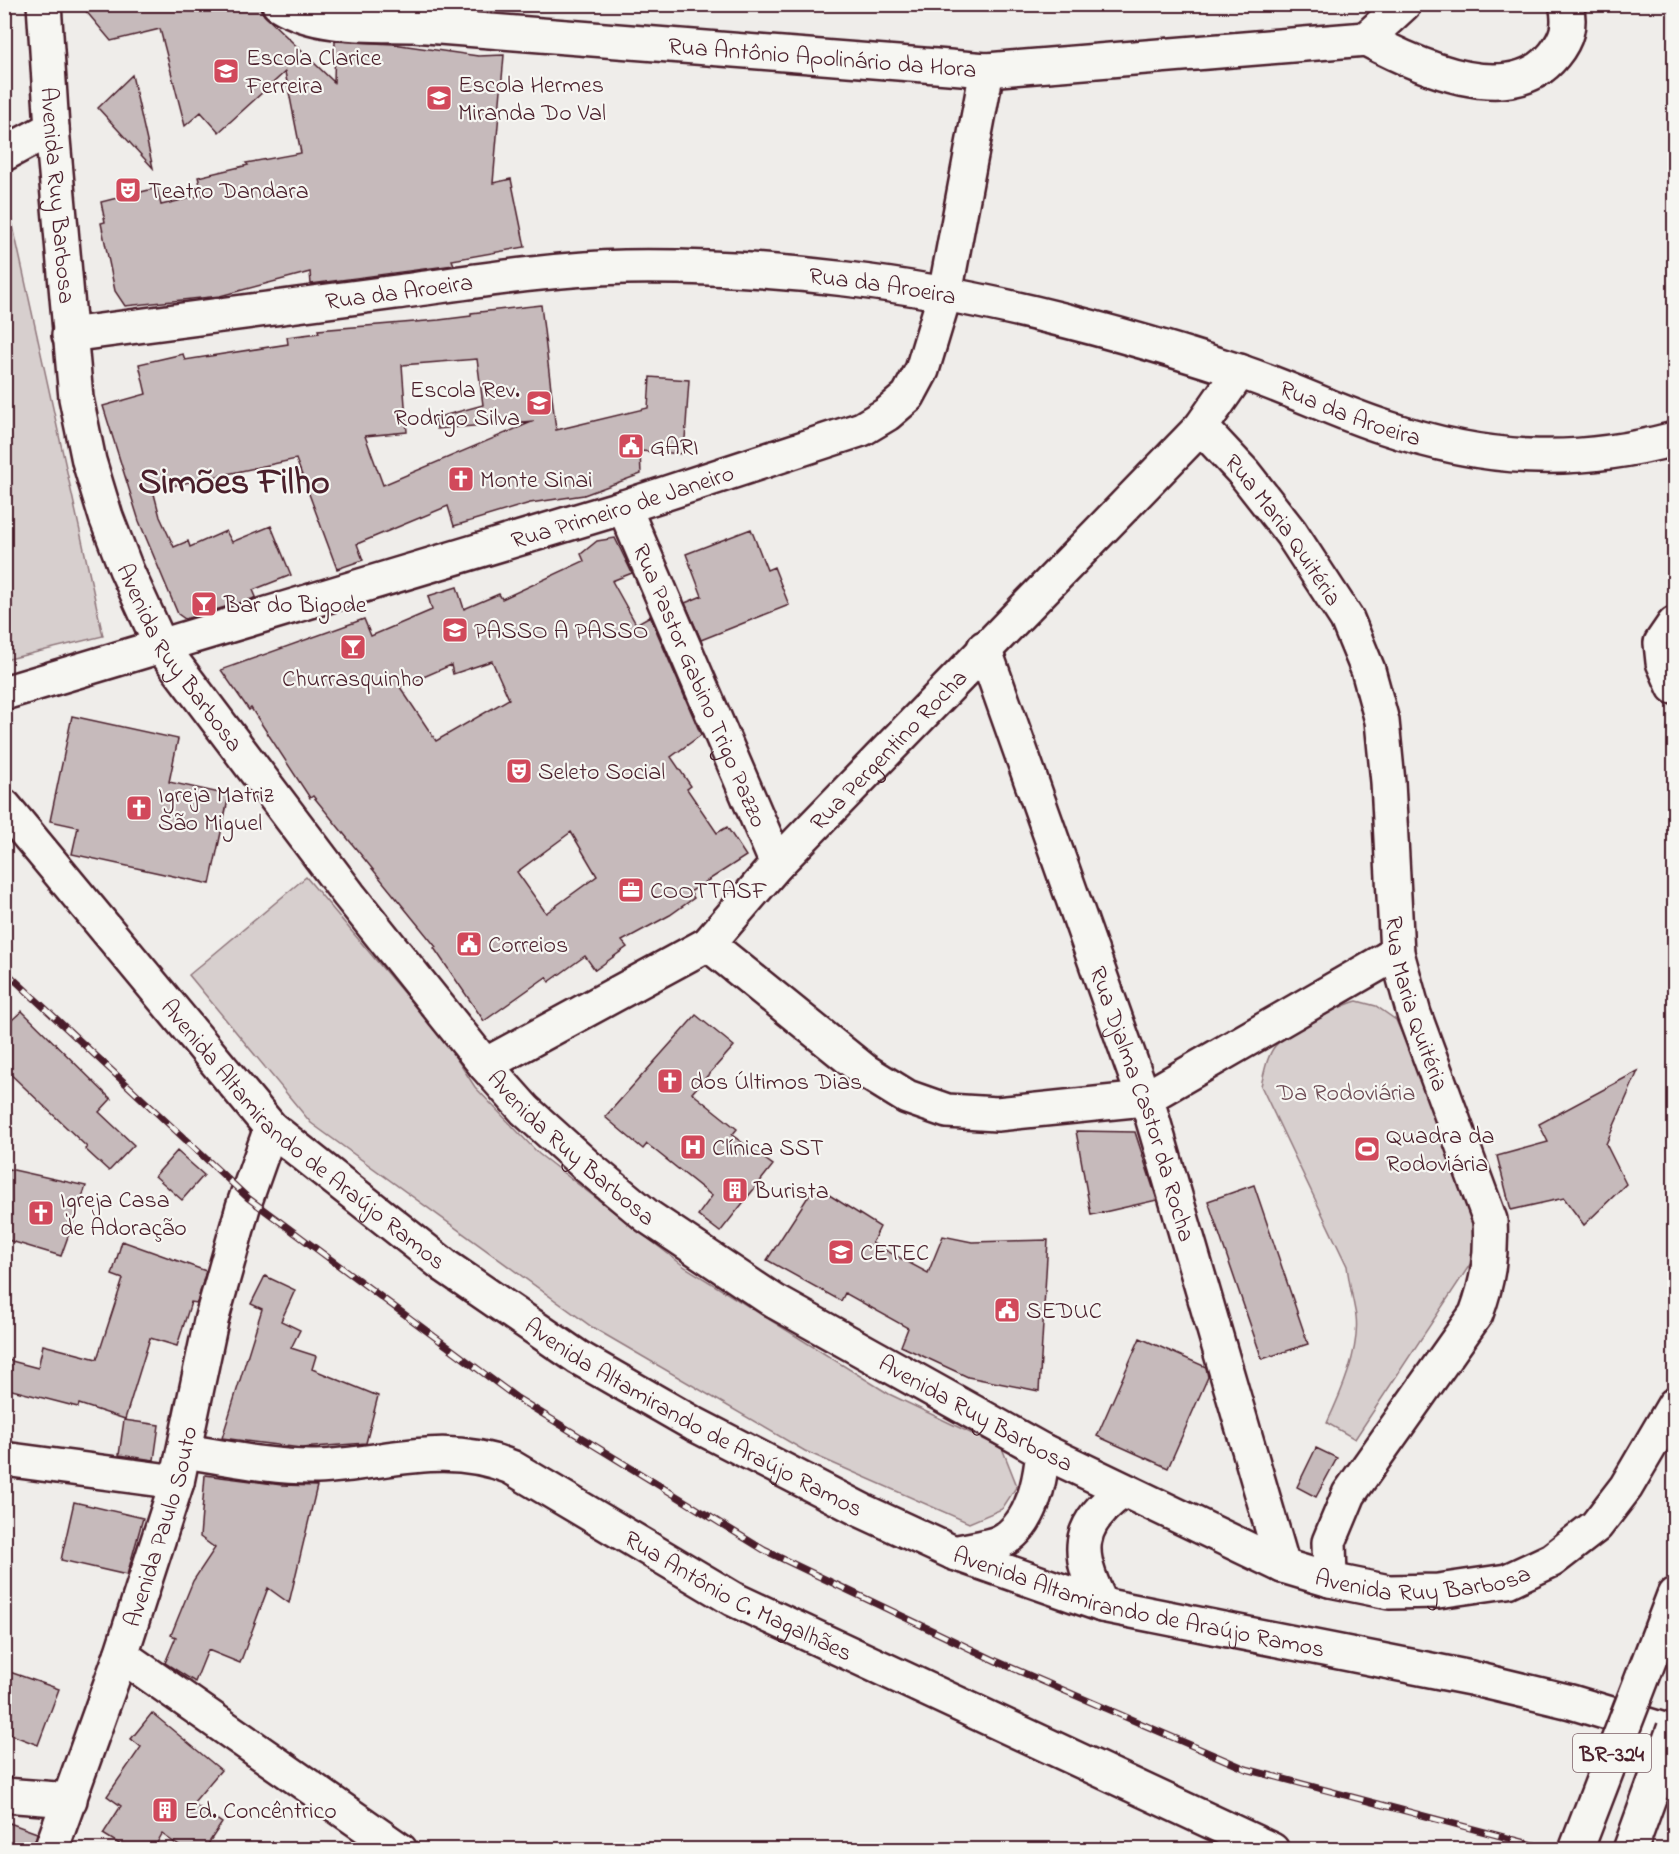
<svg xmlns="http://www.w3.org/2000/svg" width="1679" height="1854" viewBox="0 0 1679 1854" font-family="'Indie Flower',sans-serif">
  <rect width="100%" height="100%" fill="#efedea"/>
  <filter id="ink" filterUnits="userSpaceOnUse"><feTurbulence type="fractalNoise" baseFrequency=".0167" numOctaves="2"/><feDisplacementMap in="SourceGraphic" scale="12" xChannelSelector="R" yChannelSelector="G"/><feConvolveMatrix kernelMatrix="1 2 1 2 8 2 1 2 1" color-interpolation-filters="sRGB"/></filter>
  <g filter="url(#ink)">
    <!-- green -->
    <path fill="#d7cfce" stroke="#90777c" stroke-width="1.5" d="M4,185L103,636L5,660H4Z
      M306,877L449,1047L475,1087L539,1154L685,1267L889,1394L1002,1448L1017,1486L1002,1509L969,1523L805,1451L592,1327L311,1123L189,975Z
      M1357,1001L1376,1006L1396,1020L1481,1216L1473,1260L1355,1439L1327,1423C1341,1393 1360,1350 1356,1316C1353,1299 1349,1283 1347,1266L1261,1086C1264,1073 1267,1056 1275,1046C1285,1034 1341,1005 1357,1001Z"/>
    <!-- building -->
    <path fill="#c6babb" stroke="#4a1f2b" stroke-width="1.5" fill-rule="evenodd" d="M80,4H257L264,15L334,82L335,41L393,44L478,56L504,55L493,183L511,179L525,247L452,260L454,265L311,284L310,272L220,296L125,306L115,291L101,223L105,222L101,202L157,188L161,205L203,195L198,177L248,165L246,163L301,153L285,72L219,132L201,112L185,126L160,29L111,41Z
      M132,75L153,168L98,108Z
      M541,305L556,430L648,408L650,377L689,380L684,454L640,451L641,474L584,495L530,503L454,526L448,506L357,544L363,560L337,569L296,459L153,490L160,517L174,547L188,541L190,547L226,531L232,542L271,526L291,575L253,590L256,597L252,599L185,619L178,614L139,521L103,406L146,394L139,364L183,354L185,360L288,344L287,337L319,333L318,330L439,320L471,316V313ZM477,359L483,405L435,418L437,429L534,421L383,485L365,436L407,432L402,365Z
      M751,529L767,570L774,567L789,605L701,640L685,603L702,596L686,554Z
      M615,538L632,573L612,581L636,624L650,616L701,735L671,757L691,786L687,789L717,833L727,827L746,856L690,892L694,898L670,915L622,941L627,947L595,970L585,956L549,982L546,977L484,1021L434,948L436,947L313,796L310,798L251,708L249,710L221,670L364,619L371,636L432,610L428,596L457,587L464,609L499,594L502,599L584,561L581,554L597,541ZM492,661L509,699L436,741L400,687L451,665L453,674ZM571,832L597,876L546,913L517,872Z
      M72,716L178,739L169,782L229,795L210,884L72,854L78,827L50,821Z
      M22,1011L111,1099L99,1112L134,1145L109,1171L85,1149L87,1147L4,1068V1027Z
      M696,1015L734,1046L692,1093L737,1129L732,1135L773,1165L720,1232L698,1215L712,1196L647,1144L643,1149L605,1117Z
      M1638,1071L1606,1144L1626,1184L1584,1225L1564,1198L1511,1210L1497,1156L1548,1142L1539,1124Z
      M1076,1131L1135,1132L1157,1200L1091,1215Z
      M177,1151L204,1175L182,1200L155,1176Z
      M9,1169L86,1186L61,1256L4,1239V1181Z
      M1254,1185L1308,1344L1262,1359L1208,1201Z
      M815,1186L880,1227L872,1243L928,1273L943,1236L972,1242L1048,1240L1039,1391L968,1377L901,1346L908,1328L845,1293L841,1301L767,1260Z
      M122,1241L206,1271L197,1303L191,1302L177,1346L150,1338L125,1419L79,1404L78,1407L4,1388V1359L38,1368L43,1345L97,1359L123,1279L112,1275Z
      M265,1276L295,1290L281,1321L300,1330L291,1348L316,1356L312,1369L378,1396L366,1443L301,1448L222,1438L262,1309L251,1304Z
      M1140,1338L1206,1367L1208,1377L1168,1468L1097,1436Z
      M124,1420L159,1425L154,1460L119,1455Z
      M1316,1448L1337,1458L1316,1497L1297,1487Z
      M205,1475L282,1485L317,1486L289,1603L268,1588L240,1663L208,1650L195,1682L165,1663L176,1637L171,1635L193,1581L215,1548L200,1537Z
      M74,1502L143,1518L127,1575L61,1560Z
      M4,1670L59,1689L38,1745L4,1732Z
      M152,1713L221,1770L193,1803L222,1823L204,1850H185L162,1834L153,1850H129L103,1834L121,1806L107,1796L141,1747L131,1739Z
      M4,1821L37,1833L33,1850H4Z"/>
    <g fill="none" stroke-linecap="round" stroke-linejoin="round">
      <defs>
        <g id="minor">
          <path id="s1" d="M279,4C318,28 370,24 414,25L987,70L1366,39C1415,65 1510,110 1554,55C1567,39 1571,25 1566,4"/>
          <path d="M1366,39L1404,4"/>
          <path id="s2" d="M69,335C178,320 287,306 396,292C471,282 548,269 625,267C698,266 773,270 846,279C974,294 1116,331 1238,371C1288,387 1334,411 1384,427C1485,461 1572,466 1674,439"/>
          <path id="s3" d="M1201,427L1244,473L1291,533L1347,619L1368,670L1382,721L1388,782L1397,953L1414,1014L1490,1220C1492,1254 1488,1282 1476,1314L1349,1494L1329,1542L1330,1580"/>
          <path id="s4" d="M624,507L777,864"/>
          <path d="M1674,624L1661,643L1663,662L1674,687"/>
          <path id="s5" d="M984,648L1144,1099L1150,1110L1283,1566"/>
          <path id="s6" d="M4,693L624,507L862,429L887,414L908,396L922,370L945,294L987,70"/>
          <path d="M708,944L865,1071L907,1097L947,1111L997,1114L1144,1099L1397,953"/>
          <path id="s7" d="M485,1065L708,944L777,864L1201,427L1240,371"/>
          <path id="s8" d="M185,1451C229,1458 273,1468 317,1467C387,1464 442,1440 511,1467L733,1599L1272,1850"/>
          <path d="M4,1459L177,1482"/>
          <path d="M121,1655L400,1850"/>
          <path d="M4,1795L70,1800"/>
        </g>
        <g id="major">
          <path id="s9" d="M44,4L52,128L76,398L89,461L106,517L126,569L161,646L349,895L485,1065L525,1110L588,1167L647,1216L774,1301L1043,1451L1283,1566L1330,1580L1389,1592L1438,1591L1507,1581L1552,1560L1596,1526L1626,1487L1674,1405"/>
          <path d="M4,154L52,128"/>
          <path id="s10" d="M4,806L271,1128L445,1266L579,1358L694,1424L863,1511L954,1553L1102,1605L1471,1678L1571,1702L1674,1733"/>
          <path d="M954,1553C968,1549 987,1548 1000,1542C1032,1526 1040,1483 1043,1451"/>
          <path d="M1102,1605C1076,1555 1074,1525 1123,1491"/>
          <path id="s11" d="M51,1850L121,1655L177,1482L211,1321L243,1207L271,1128"/>
        </g>
        <path id="highway" d="M1650,1658L1674,1595"/>
      </defs>
      <!-- minor casing -->
      <use href="#minor" stroke="#4a1f2b" stroke-width="38"/>
      <!-- major casing -->
      <use href="#major" stroke="#4a1f2b" stroke-width="38"/>
      <!-- highway casing -->
      <use href="#highway" stroke="#4a1f2b" stroke-width="38"/>
      <!-- minor -->
      <use href="#minor" stroke="#f6f6f2" stroke-width="33"/>
      <!-- major -->
      <use href="#major" stroke="#f6f6f2" stroke-width="33"/>
      <!-- highway -->
      <use href="#highway" stroke="#f6f6f2" stroke-width="33"/>
      <defs>
        <path id="rail" d="M4,970L248,1198L517,1398L764,1550L996,1661L1246,1769L1553,1850"/>
      </defs>
      <!-- rail casing -->
      <use href="#rail" stroke="#4a1f2b" stroke-width="7"/>
      <!-- rail -->
      <use href="#rail" stroke="#f6f6f2" stroke-width="4.5" stroke-dasharray="14" stroke-linecap="butt"/>
      <defs>
        <path id="highway-bridge" d="M1576,1850L1650,1658
          M1630,1850L1674,1729"/>
      </defs>
      <!-- highway-bridge casing -->
      <use href="#highway-bridge" stroke="#4a1f2b" stroke-width="38" stroke-linecap="butt"/>
      <!-- highway-bridge -->
      <use href="#highway-bridge" stroke="#f6f6f2" stroke-width="33"/>
    </g>
  </g>
  <!-- icons -->
  <defs>
    <symbol id="school-square" viewBox="-11 -11 22 22"><rect x="-9" y="-9" width="18" height="18" rx="4" fill="#d1495b" stroke="#f6f6f2"/><path d="M0-5L7-2L0 1L-7-2ZM-4 1L0 2.5L4 1V4Q0 6-4 4Z" fill="#fff"/></symbol>
    <symbol id="theatre-square" viewBox="-11 -11 22 22"><rect x="-9" y="-9" width="18" height="18" rx="4" fill="#d1495b" stroke="#f6f6f2"/><path d="M-5-5.5Q0-4 5-5.5V0Q5 5 0 6Q-5 5-5 0ZM-3.3-2.5H-1v1.5H-3.3ZM1-2.5H3.3v1.5H1ZM-2.8 1Q0 5.5 2.8 1Z" fill="#fff"/></symbol>
    <symbol id="civic-square" viewBox="-11 -11 22 22"><rect x="-9" y="-9" width="18" height="18" rx="4" fill="#d1495b" stroke="#f6f6f2"/><path d="M-.6-6.5H3V-4.5H.6V-3L4-1V1h2V6H-6V1h2V-1L-.6-3ZM-1.2 2.5V6h2.4V2.5Z" fill="#fff"/></symbol>
    <symbol id="church-square" viewBox="-11 -11 22 22"><rect x="-9" y="-9" width="18" height="18" rx="4" fill="#d1495b" stroke="#f6f6f2"/><path d="M-1.2-6h2.4v3.5h3.3v2.4h-3.3V6h-2.4V-.1h-3.3v-2.4h3.3Z" fill="#fff"/></symbol>
    <symbol id="bar-square" viewBox="-11 -11 22 22"><rect x="-9" y="-9" width="18" height="18" rx="4" fill="#d1495b" stroke="#f6f6f2"/><path d="M-6-5H6L.8 .8V4.5H3.5V6h-7V4.5H-.8V.8Z" fill="#fff"/></symbol>
    <symbol id="office-square" viewBox="-11 -11 22 22"><rect x="-9" y="-9" width="18" height="18" rx="4" fill="#d1495b" stroke="#f6f6f2"/><path d="M-6-3h4V-5.5h4V-3h4V5H-6ZM-1-4.5V-3h2v-1.5ZM-6 0V1H6V0Z" fill="#fff"/></symbol>
    <symbol id="hospital-square" viewBox="-11 -11 22 22"><rect x="-9" y="-9" width="18" height="18" rx="4" fill="#d1495b" stroke="#f6f6f2"/><path d="M-5-5h3v3.5h4V-5h3V5h-3V1.5h-4V5h-3Z" fill="#fff"/></symbol>
    <symbol id="stadium-square" viewBox="-11 -11 22 22"><rect x="-9" y="-9" width="18" height="18" rx="4" fill="#d1495b" stroke="#f6f6f2"/><path d="M0-5a6.5 5 0 1 0 0 10a6.5 5 0 1 0 0-10ZM-3.5-1.8h7v3.6h-7Z" fill="#fff"/></symbol>
    <symbol id="building-square" viewBox="-11 -11 22 22"><rect x="-9" y="-9" width="18" height="18" rx="4" fill="#d1495b" stroke="#f6f6f2"/><path d="M-4-6H4V6H1V3H-1V6H-4ZM-2.5-4.3h1.7v1.8h-1.7ZM.8-4.3h1.7v1.8H.8ZM-2.5-1h1.7V.8h-1.7ZM.8-1h1.7V.8H.8Z" fill="#fff"/></symbol>
  </defs>
  <g fill-rule="evenodd">
    <use href="#school-square" x="211" y="56" width="30" height="30"/>
    <use href="#school-square" x="424" y="83" width="30" height="30"/>
    <use href="#theatre-square" x="113" y="175" width="30" height="30"/>
    <use href="#school-square" x="524" y="388" width="30" height="30"/>
    <use href="#civic-square" x="616" y="431" width="30" height="30"/>
    <use href="#church-square" x="446" y="464" width="30" height="30"/>
    <use href="#bar-square" x="189" y="589" width="30" height="30"/>
    <use href="#school-square" x="440" y="615" width="30" height="30"/>
    <use href="#bar-square" x="338" y="632" width="30" height="30"/>
    <use href="#theatre-square" x="504" y="756" width="30" height="30"/>
    <use href="#church-square" x="124" y="793" width="30" height="30"/>
    <use href="#office-square" x="616" y="875" width="30" height="30"/>
    <use href="#civic-square" x="454" y="929" width="30" height="30"/>
    <use href="#church-square" x="655" y="1066" width="30" height="30"/>
    <use href="#hospital-square" x="678" y="1132" width="30" height="30"/>
    <use href="#stadium-square" x="1352" y="1134" width="30" height="30"/>
    <use href="#building-square" x="720" y="1175" width="30" height="30"/>
    <use href="#church-square" x="26" y="1198" width="30" height="30"/>
    <use href="#school-square" x="826" y="1237" width="30" height="30"/>
    <use href="#civic-square" x="992" y="1295" width="30" height="30"/>
    <use href="#building-square" x="150" y="1795" width="30" height="30"/>
  </g>
  <g text-anchor="middle" stroke-width="4.5" stroke-linejoin="round" paint-order="stroke">
    <!-- shield labels -->
    <rect fill="#f6f6f2" stroke="#7e6067" stroke-width="1.5" x="1573" y="1734" width="78" height="38" rx="4.5"/>
    <g font-size="22" font-weight="bold" fill="#4a1f2b">
      <text x="1612" y="1761">BR-324</text>
    </g>
    <!-- poi labels -->
    <g font-size="24" fill="#4a1f2b" stroke="#f6f6f2" text-anchor="start">
      <text x="246" y="65">Escola Clarice<tspan x="246" dy="28">Ferreira</tspan></text>
      <text x="458" y="92">Escola Hermes<tspan x="458" dy="28">Miranda Do Val</tspan></text>
      <text x="148" y="198">Teatro Dandara</text>
      <text x="520" y="397" text-anchor="end">Escola Rev.<tspan x="520" dy="28">Rodrigo Silva</tspan></text>
      <text x="650" y="454">GARI</text>
      <text x="480" y="487">Monte Sinai</text>
      <text x="224" y="612">Bar do Bigode</text>
      <text x="474" y="638">PASSO A PASSO</text>
      <text x="353" y="686" text-anchor="middle">Churrasquinho</text>
      <text x="538" y="779">Seleto Social</text>
      <text x="158" y="802">Igreja Matriz<tspan x="158" dy="28">São Miguel</tspan></text>
      <text x="650" y="898">COOTTASF</text>
      <text x="488" y="952">Correios</text>
      <text x="690" y="1089">dos Últimos Dias</text>
      <text x="1386" y="1143">Quadra da<tspan x="1386" dy="28">Rodoviária</tspan></text>
      <text x="712" y="1155">Clínica SST</text>
      <text x="754" y="1198">Burista</text>
      <text x="60" y="1207">Igreja Casa<tspan x="60" dy="28">de Adoração</tspan></text>
      <text x="860" y="1260">CETEC</text>
      <text x="1026" y="1318">SEDUC</text>
      <text x="184" y="1818">Ed. Concêntrico</text>
    </g>
    <!-- street labels -->
    <g font-size="24" fill="#4a1f2b" stroke="#f6f6f2">
      <text dy="8" stroke="none"><textPath href="#s1" startOffset="548">Rua Antônio Apolinário da Hora</textPath></text>
      <text dy="8" stroke="none"><textPath href="#s9" startOffset="192">Avenida Ruy Barbosa</textPath></text>
      <text dy="8" stroke="none"><textPath href="#s2" startOffset="819">Rua da Aroeira</textPath></text>
      <text dy="8" stroke="none"><textPath href="#s2" startOffset="333">Rua da Aroeira</textPath></text>
      <text dy="8" stroke="none"><textPath href="#s2" startOffset="1305">Rua da Aroeira</textPath></text>
      <text dy="8" stroke="none"><textPath href="#s6" startOffset="646">Rua Primeiro de Janeiro</textPath></text>
      <text dy="8" stroke="none"><textPath href="#s3" startOffset="132">Rua Maria Quitéria</textPath></text>
      <text dy="8" stroke="none"><textPath href="#s9" startOffset="678">Avenida Ruy Barbosa</textPath></text>
      <text dy="8" stroke="none"><textPath href="#s4" startOffset="194">Rua Pastor Gabino Trigo Pazzo</textPath></text>
      <text dy="8" stroke="none"><textPath href="#s7" startOffset="519">Rua Pergentino Rocha</textPath></text>
      <text dy="8" stroke="none"><textPath href="#s3" startOffset="636">Rua Maria Quitéria</textPath></text>
      <text dy="8" stroke="none"><textPath href="#s5" startOffset="483">Rua Djalma Castor da Rocha</textPath></text>
      <text dy="8" stroke="none"><textPath href="#s10" startOffset="446">Avenida Altamirando de Araújo Ramos</textPath></text>
      <text dy="8" stroke="none"><textPath href="#s9" startOffset="1308">Avenida Ruy Barbosa</textPath></text>
      <text dy="8" stroke="none"><textPath href="#s9" startOffset="1794">Avenida Ruy Barbosa</textPath></text>
      <text dy="8" stroke="none"><textPath href="#s10" startOffset="932">Avenida Altamirando de Araújo Ramos</textPath></text>
      <text dy="8" stroke="none"><textPath href="#s11" startOffset="342">Avenida Paulo Souto</textPath></text>
      <text dy="8" stroke="none"><textPath href="#s9" startOffset="2280">Avenida Ruy Barbosa</textPath></text>
      <text dy="8" stroke="none"><textPath href="#s8" startOffset="591">Rua Antônio C. Magalhães</textPath></text>
      <text dy="8" stroke="none"><textPath href="#s10" startOffset="1418">Avenida Altamirando de Araújo Ramos</textPath></text>
    </g>
    <!-- park labels -->
    <g font-size="24" fill="#6d4b54" stroke="#f6f6f2">
      <text x="1346" y="1100">Da Rodoviária</text>
    </g>
    <!-- town labels -->
    <g font-size="36" font-weight="bold" fill="#4a1f2b" stroke="#f6f6f2">
      <text x="234" y="493">Simões Filho</text>
    </g>
  </g>
  <!-- margin -->
  <rect width="1679" height="1854" fill="none" stroke="#f6f6f2" stroke-width="24"/>
  <rect x="12" y="12" width="1655" height="1830" fill="none" stroke="#4a1f2b" stroke-width="2" filter="url(#ink)"/>
</svg>
